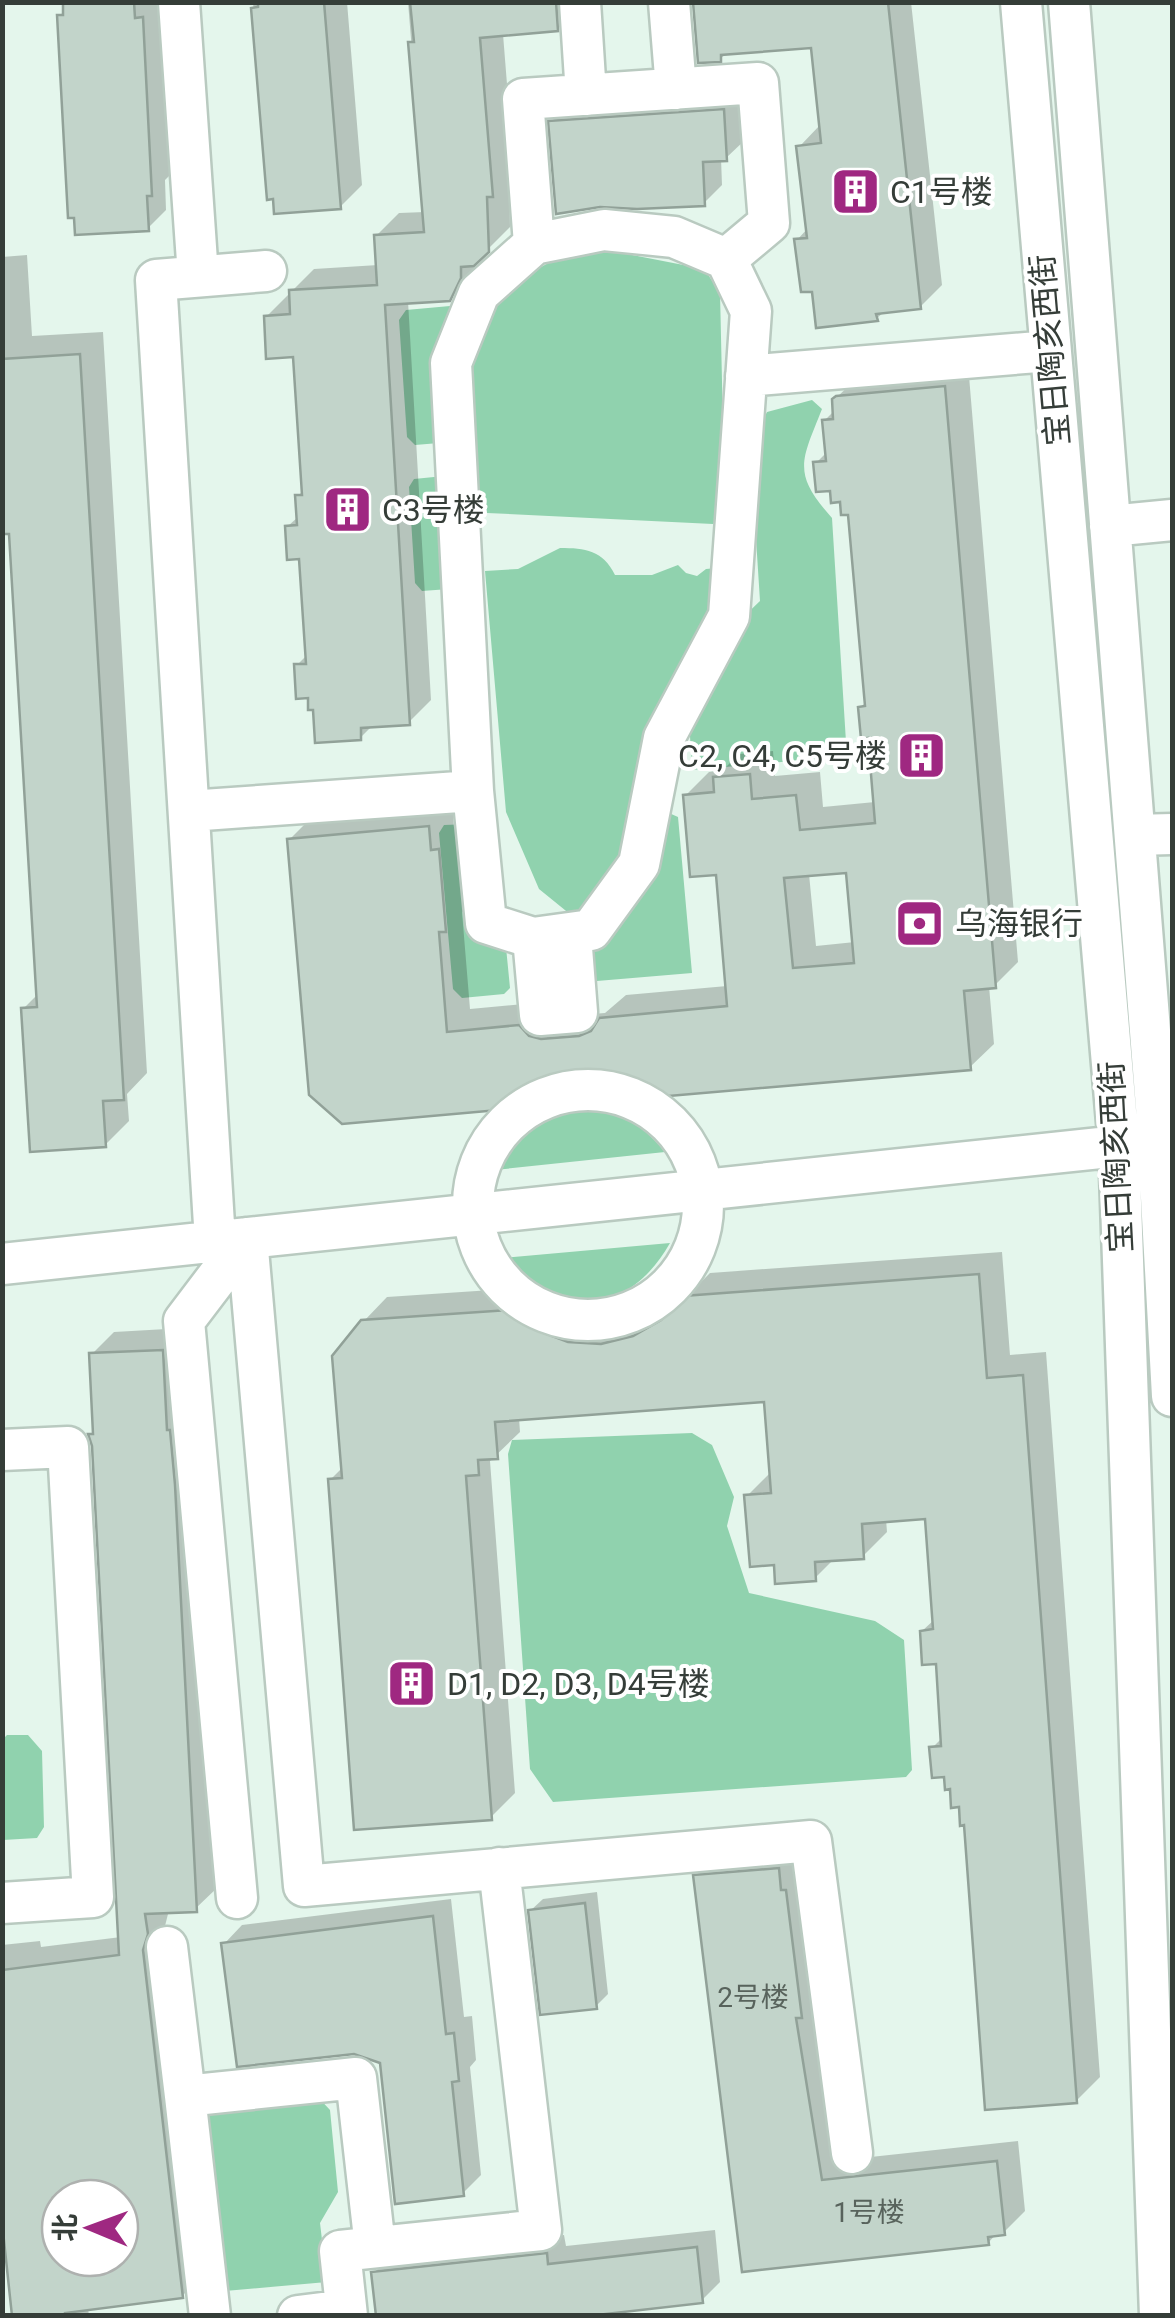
<svg xmlns="http://www.w3.org/2000/svg" width="1175" height="2318" viewBox="0 0 1175 2318" font-family="Roboto,'Noto Sans SC',sans-serif">
  <rect width="100%" height="100%" fill="#e4f6ec"/>
  <!-- green -->
  <path fill="#90d2ae" d="M581,245L704,269L720,292L725,516L713,524L487,513L472,484L461,370L505,287Z
    M450,306L459,312L439,443L415,445L407,437L399,320L406,310Z
    M812,400L822,409C801,462 792,473 832,518L846,742L837,757L692,770L689,719L735,625L760,601L750,445L767,412Z
    M444,476L449,589L422,591L415,583L409,487L414,479Z
    M560,548C585,548 603,550 615,575H652L678,565L686,573L697,576L706,569L717,568L720,600L620,864L576,919L539,889L506,812L485,571L518,569Z
    M669,813L678,817L692,973L585,982L581,943Z
    M470,824L505,937L510,988L504,994L462,998L453,989L439,833L444,825Z
    M576,1106C616,1108 640,1121 665,1152L495,1170C514,1133 535,1116 576,1106Z
    M670,1243C630,1315 553,1326 502,1258Z
    M692,1433L712,1445L734,1497L727,1526L749,1593L875,1621L904,1640L912,1770L906,1777L553,1802L530,1769L508,1454L512,1440Z
    M7,1735H28L42,1751L44,1827L37,1838L3,1840L2,1740Z
    M316,2095L330,2110L338,2192L320,2223L327,2282L225,2291L195,2115Z"/>
  <!-- shadow -->
  <path fill="#0003" fill-rule="evenodd" d="M65,2H161L170,175L165,180L166,210L148,228L59,16L66,10Z
    M253,2H347L362,185L340,207L269,197Z
    M408,2H579V7L557,29L503,34L514,172L509,178L510,227L481,256L472,276L449,299L408,301L431,700L409,722L373,725L360,738L316,707L297,665L308,654L302,557L287,527L299,516L298,496L304,490L295,355L266,317L314,269L378,265L376,236L399,213L425,212Z
    M695,2H911L942,285L920,307L885,311L876,319L814,289L797,240L808,228L799,147L821,124L813,45L728,52L720,59Z
    M742,92L745,140L726,158H721L722,185L704,203L551,122L570,103Z
    M27,255L32,336L103,332L147,1073L127,1094L129,1121L105,1145L23,1009L38,994L11,531L2,532V257Z
    M968,364L1018,962L994,986H989L994,1044L970,1067L621,1078L579,1074L343,1121L289,840L313,816L452,803L454,827L462,826L469,906L462,912L470,1009L544,1002L566,1016L605,1013L626,995L727,986L718,872L685,796L709,772L723,770L739,754L773,751L775,776L820,772L823,807L875,802L870,735L860,708L867,701L851,512L816,463L828,451L825,420L835,410L834,400L859,376ZM849,870L855,942L816,946L809,874Z
    M1002,1252L1010,1355L1046,1352L1100,2077L1076,2101L962,1805L932,1748L943,1737L938,1661L922,1631L935,1619L927,1516L886,1519L887,1532L863,1556L835,1558L815,1578L776,1562L747,1496L772,1471L766,1400L519,1418L520,1432L490,1461L515,1793L491,1817L330,1480L343,1467L363,1322L387,1297L534,1287L560,1307L593,1319L627,1321L659,1313L685,1298L710,1273Z
    M184,1328L218,1887L195,1909L169,1910L165,1926L205,2273L182,2296L88,2308L89,2316H15L2,2198V1945L40,1941L41,1947L121,1937L94,1445L91,1435L95,1430L92,1354L114,1332ZM60,2198H120V2258H60Z
    M799,1847L843,2160L1018,2141L1025,2211L1004,2232L997,2233L988,2243L745,2269L695,1876L717,1855Z
    M597,1892L608,1994L596,2006L530,1911L543,1899Z
    M451,1899L464,2017L472,2016L476,2060L470,2067L481,2175L462,2194L382,2061L224,1944L242,1925Z
    M715,2230L720,2282L701,2301L374,2273L392,2254L564,2235L566,2246Z"/>
  <!-- building -->
  <path fill="#c2d4ca" stroke="#91a198" stroke-width="2.5" fill-rule="evenodd" d="M63,2H134L135,18L143,17L152,196H147L149,231L75,235L74,218H68L57,15H63Z
    M258,2H324L341,209L274,214L273,199L267,200L251,8L258,7Z
    M410,2H556L558,31L480,38L493,197H487L489,252L474,266L461,267V278L450,301L385,305L410,725L361,728V740L315,743L313,710H308V698L296,699L294,664H306L299,559L287,560L285,526L297,525L295,495H302L293,357L266,359L264,316L290,314L289,290L377,285L374,235L424,232L408,42H414Z
    M693,2H888L921,309L876,314L878,321L816,328L812,292H801L794,239L807,238L796,146L821,143L811,48L721,55V62L698,63Z
    M724,109L727,161L703,162L705,206L637,209L600,207L556,214L548,121Z
    M80,354L124,1100L103,1101L106,1147L30,1152L21,1008L37,1007L9,534H2V359Z
    M945,386L996,988L964,991L971,1070L657,1097L621,1080L580,1076L542,1088L510,1109L342,1124L309,1095L287,839L429,826L431,850L439,849L446,932H439L447,1032L519,1025L529,1036L541,1039L579,1036L591,1031L599,1018L727,1006L716,875L690,877L683,795L714,792L713,777L750,774L752,799L796,795L800,830L875,823L868,738L861,739L858,707L865,706L848,515H841L840,502L831,503L830,491L816,492L813,462L826,461L822,420L833,419L832,399L836,396ZM846,873L854,963L793,968L784,878Z
    M979,1274L987,1378L1023,1375L1077,2103L985,2110L964,1825L960,1826L959,1807L951,1808L950,1789L945,1790L944,1777L932,1778L929,1747L941,1746L936,1664L922,1665L920,1631L933,1629L925,1519L862,1524L864,1559L815,1562L816,1581L775,1584L774,1565L750,1567L744,1495L771,1493L764,1402L495,1422L498,1459L478,1460L479,1475L466,1476L492,1820L354,1830L328,1479L342,1478L332,1356L361,1320L509,1310L536,1330L568,1342L601,1344L633,1336L661,1320L683,1296Z
    M163,1350L167,1430H170L175,1485L197,1912L145,1914L148,1934L143,1950L183,2298L65,2313V2316H12L2,2222V1970L119,1955L92,1446L88,1434H93L89,1353ZM53,2198H120V2258H59Z
    M779,1868L781,1890H786L802,2018H796L822,2180L997,2161L1005,2235L988,2237L989,2245L742,2272L693,1875Z
    M585,1903L597,2009L540,2015L528,1910Z
    M433,1916L446,2034L454,2033L459,2081L452,2082L464,2196L395,2204L380,2063L354,2054L237,2067L221,1943Z
    M697,2247L703,2303L588,2316H376L371,2272L547,2253L548,2264Z"/>
  <g fill="none" stroke-linecap="round" stroke-linejoin="round">
    <defs>
      <path id="minor" d="M179,2L198,276
        M580,2L586,95
        M669,2L676,89
        M1021,2L1119,1146L1160,2316
        M1069,2L1156,1107L1172,1396
        M534,244L523,99L758,83L769,223L726,259
        M746,376L1050,351
        M1110,526L1172,520
        M473,791L451,363L479,293L534,244L604,230L674,237L726,259L751,311L729,616L664,738L639,864L591,930L533,938
        M189,811L473,791L486,923L533,938L540,1015L577,1012L571,935
        M1135,835L1172,834
        M473 1205a115 115 0 1 1 230 0a115 115 0 1 1-230 0Z
        M247,1238L304,1886L811,1841L852,2153
        M215,1241L156,280L266,271
        M2,1264L1119,1146
        M2,1450L68,1447L93,1897L2,1903
        M237,1898L184,1321L247,1238
        M167,1947L185,2096
        M210,2316L185,2096L356,2078L375,2247
        M298,2316L346,2310
        M347,2316L340,2251L541,2230L499,1868"/>
    </defs>
    <!-- minor casing -->
    <use href="#minor" stroke="#b9cac0" stroke-width="45"/>
    <!-- minor -->
    <use href="#minor" stroke="#fff" stroke-width="40"/>
  </g>
  <!-- icons -->
  <defs>
    <symbol id="building-square" viewBox="-11 -11 22 22"><rect x="-9" y="-9" width="18" height="18" rx="4" fill="#9f2881" stroke="#fff"/><path d="M-4-6H4V6H1V3H-1V6H-4ZM-2.5-4.3h1.7v1.8h-1.7ZM.8-4.3h1.7v1.8H.8ZM-2.5-1h1.7V.8h-1.7ZM.8-1h1.7V.8H.8Z" fill="#fff"/></symbol>
    <symbol id="bank-square" viewBox="-11 -11 22 22"><rect x="-9" y="-9" width="18" height="18" rx="4" fill="#9f2881" stroke="#fff"/><path d="M-6-4H6V4H-6ZM0-2.3a2.3 2.3 0 1 0 0 4.6a2.3 2.3 0 1 0 0-4.6Z" fill="#fff"/></symbol>
  </defs>
  <g fill-rule="evenodd">
    <use href="#building-square" x="828" y="164" width="55" height="55"/>
    <use href="#building-square" x="320" y="482" width="55" height="55"/>
    <use href="#building-square" x="894" y="728" width="55" height="55"/>
    <use href="#bank-square" x="892" y="896" width="55" height="55"/>
    <use href="#building-square" x="384" y="1656" width="55" height="55"/>
  </g>
  <g text-anchor="middle" stroke-width="8" stroke-linejoin="round" paint-order="stroke">
    <!-- number labels -->
    <g font-size="28" fill="#58635c">
      <text x="753" y="2007">2号楼</text>
      <text x="869" y="2222">1号楼</text>
    </g>
    <!-- poi labels -->
    <g font-size="32" fill="#353d38" stroke="#fff" text-anchor="start">
      <text x="890" y="203">C1号楼</text>
      <text x="382" y="521">C3号楼</text>
      <text x="887" y="767" text-anchor="end">C2, C4, C5号楼</text>
      <text x="955" y="935">乌海银行</text>
      <text x="447" y="1695">D1, D2, D3, D4号楼</text>
    </g>
    <!-- street labels -->
    <g font-size="32" fill="#353d38" stroke="#fff">
      <text transform="translate(1050 350) rotate(-95)" y="11">宝日陶亥西街</text>
      <text transform="translate(1116 1157) rotate(-93)" y="11">宝日陶亥西街</text>
    </g>
  </g>
  <!-- border -->
  <rect width="1175" height="2318" fill="none" stroke="#353d38" stroke-width="10"/>
  <!-- north arrow -->
  <g transform="translate(90 2228) rotate(271)"><circle r="48" fill="#ffffff" stroke="#aeb1af" stroke-width="2.5"/>
  <path d="M0-8L18 38L0 25L-18 38Z" fill="#9f2881"/>
  <text y="-15" font-size="28" font-weight="bold" text-anchor="middle" fill="#353d38">北</text>
  </g>
</svg>
